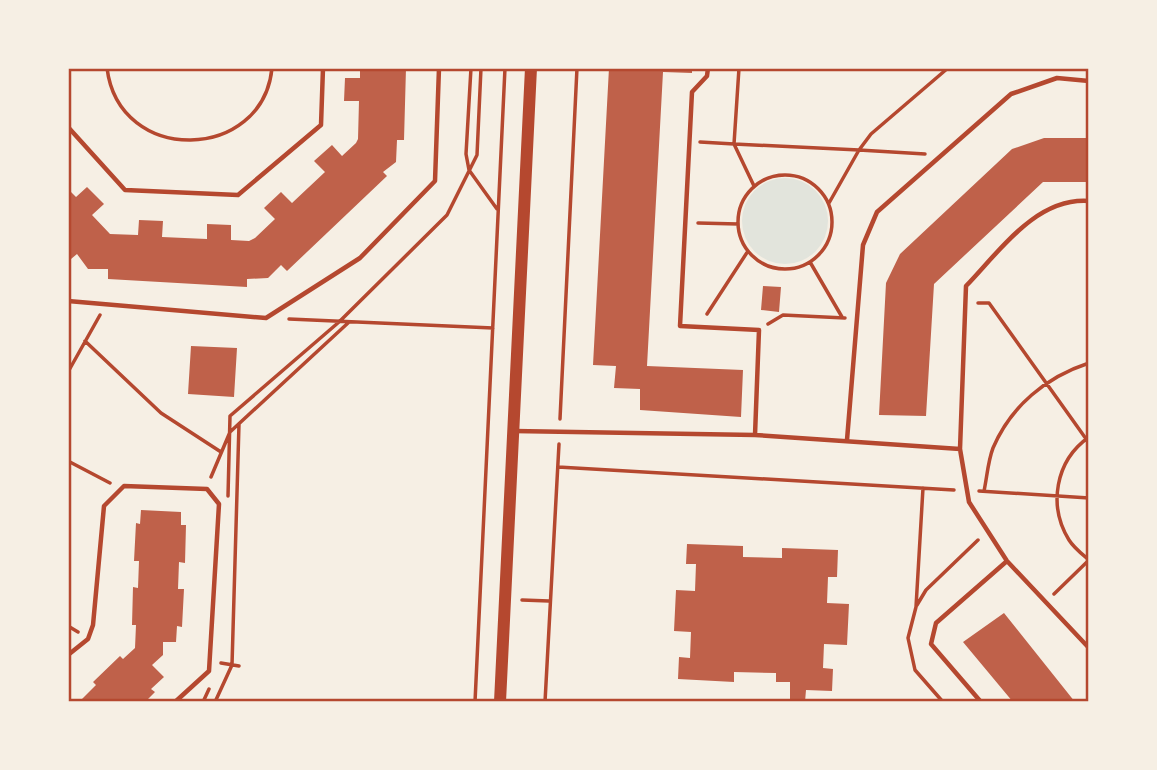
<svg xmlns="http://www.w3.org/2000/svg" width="1157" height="770" viewBox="0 0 1157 770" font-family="Helvetica,sans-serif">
  <rect width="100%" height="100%" fill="#f6efe4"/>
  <!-- green -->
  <path fill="#e2e4dc" d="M742 221a43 43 0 1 1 86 0a43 43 0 1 1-86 0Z"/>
  <!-- building -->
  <path fill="#bf614a" d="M360,68H406L404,140H397L396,162L383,172L387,176L287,271L281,265L268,278L247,279V287L108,279V269H88L77,254L71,259L68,256V189L76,197L87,187L104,204L92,215L110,234L138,235L139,220L163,221L162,237L207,239V224L231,225V240L249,241L255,238L275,219L264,208L281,192L292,203L325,172L314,161L332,145L342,156L356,143L358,139L359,101H344L345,78H360Z
    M609,68H692V73L663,72L647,366L743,370L741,417L640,410V389L614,388L616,366L593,365Z
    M1044,138H1089V182H1043L934,284L926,416L879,415L886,283L900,254L1012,149Z
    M763,286L781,287L779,312L761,310Z
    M191,346L237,348L234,397L188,394Z
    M141,510L181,512V525H186L185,563L179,562L178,589H184L182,627L177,626L176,642H163V655L152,665L164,677L151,689L155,692L145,702H79L96,685L93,682L120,656L123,659L135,648L136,625H132L133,587L138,588L139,561H134L136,523L140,524Z
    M687,544L743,546V557L782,558V548L838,550L837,577H828L827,603L849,604L847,645L824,644L823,668L833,669L832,691L806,690L805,702H790V682H776V673L734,672V682L678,679L679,657L690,658L691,632L674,631L676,590L695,591L696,564H686Z
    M1004,613L1075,702H1013L963,642Z"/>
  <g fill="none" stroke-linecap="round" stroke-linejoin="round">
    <!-- path -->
    <path stroke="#b5482f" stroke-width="3.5" d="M107,68C119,166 263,162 272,68
      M471,68L466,154L469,170L497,209
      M700,142L734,144L739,68
      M925,154L859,150L871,134L948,68
      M738 222a47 47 0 1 1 94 0a47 47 0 1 1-94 0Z
      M754,186L734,144L859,150L829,203
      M698,223L738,224
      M810,262L842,317
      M978,303H989L1089,443
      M707,314L748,251
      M289,319L493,328
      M768,324L783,315L845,318
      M85,341L161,413L221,452
      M68,372L100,315
      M560,419L577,68
      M68,461L110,483
      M558,467L954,490
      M211,477L230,432L348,323
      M923,488L916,607L908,638L915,670L943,702
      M979,491L1089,498
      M984,491C987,477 988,461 993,448C1011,406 1046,377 1089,363
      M228,496L230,416L339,322L447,215L477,155L481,68
      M1054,594L1089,560C1082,554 1074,548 1069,540C1048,506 1055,461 1089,437
      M522,600L549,601
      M917,605L926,590L978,540
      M68,626L78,632
      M221,663L239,666
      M203,702L209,689
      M215,702L232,665L239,424
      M475,702L505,68
      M545,702L559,444"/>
    <!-- service -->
    <path stroke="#b5482f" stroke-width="4.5" d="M708,68L707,76L692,92L680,326L759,330L755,435
      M68,127L125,190L238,195L321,125L323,68
      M68,301L266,318L360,258L435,181L439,68
      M514,431L755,435L960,449L966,286C999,252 1036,197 1089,201
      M847,440L863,245L877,212L1011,94L1057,78L1089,81
      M960,449L969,502L1007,561L1089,648
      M68,655L88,639L93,625L104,506L124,486L207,489L219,504L209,671L175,702
      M981,702L931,644L936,623L1007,561"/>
    <!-- tertiary -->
    <path stroke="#b5482f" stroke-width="12" d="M500,702L531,68"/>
  </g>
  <!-- border -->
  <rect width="1157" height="770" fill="none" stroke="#f6efe4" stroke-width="140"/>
  <rect x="70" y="70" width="1017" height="630" fill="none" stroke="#b5482f" stroke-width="2.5"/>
</svg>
